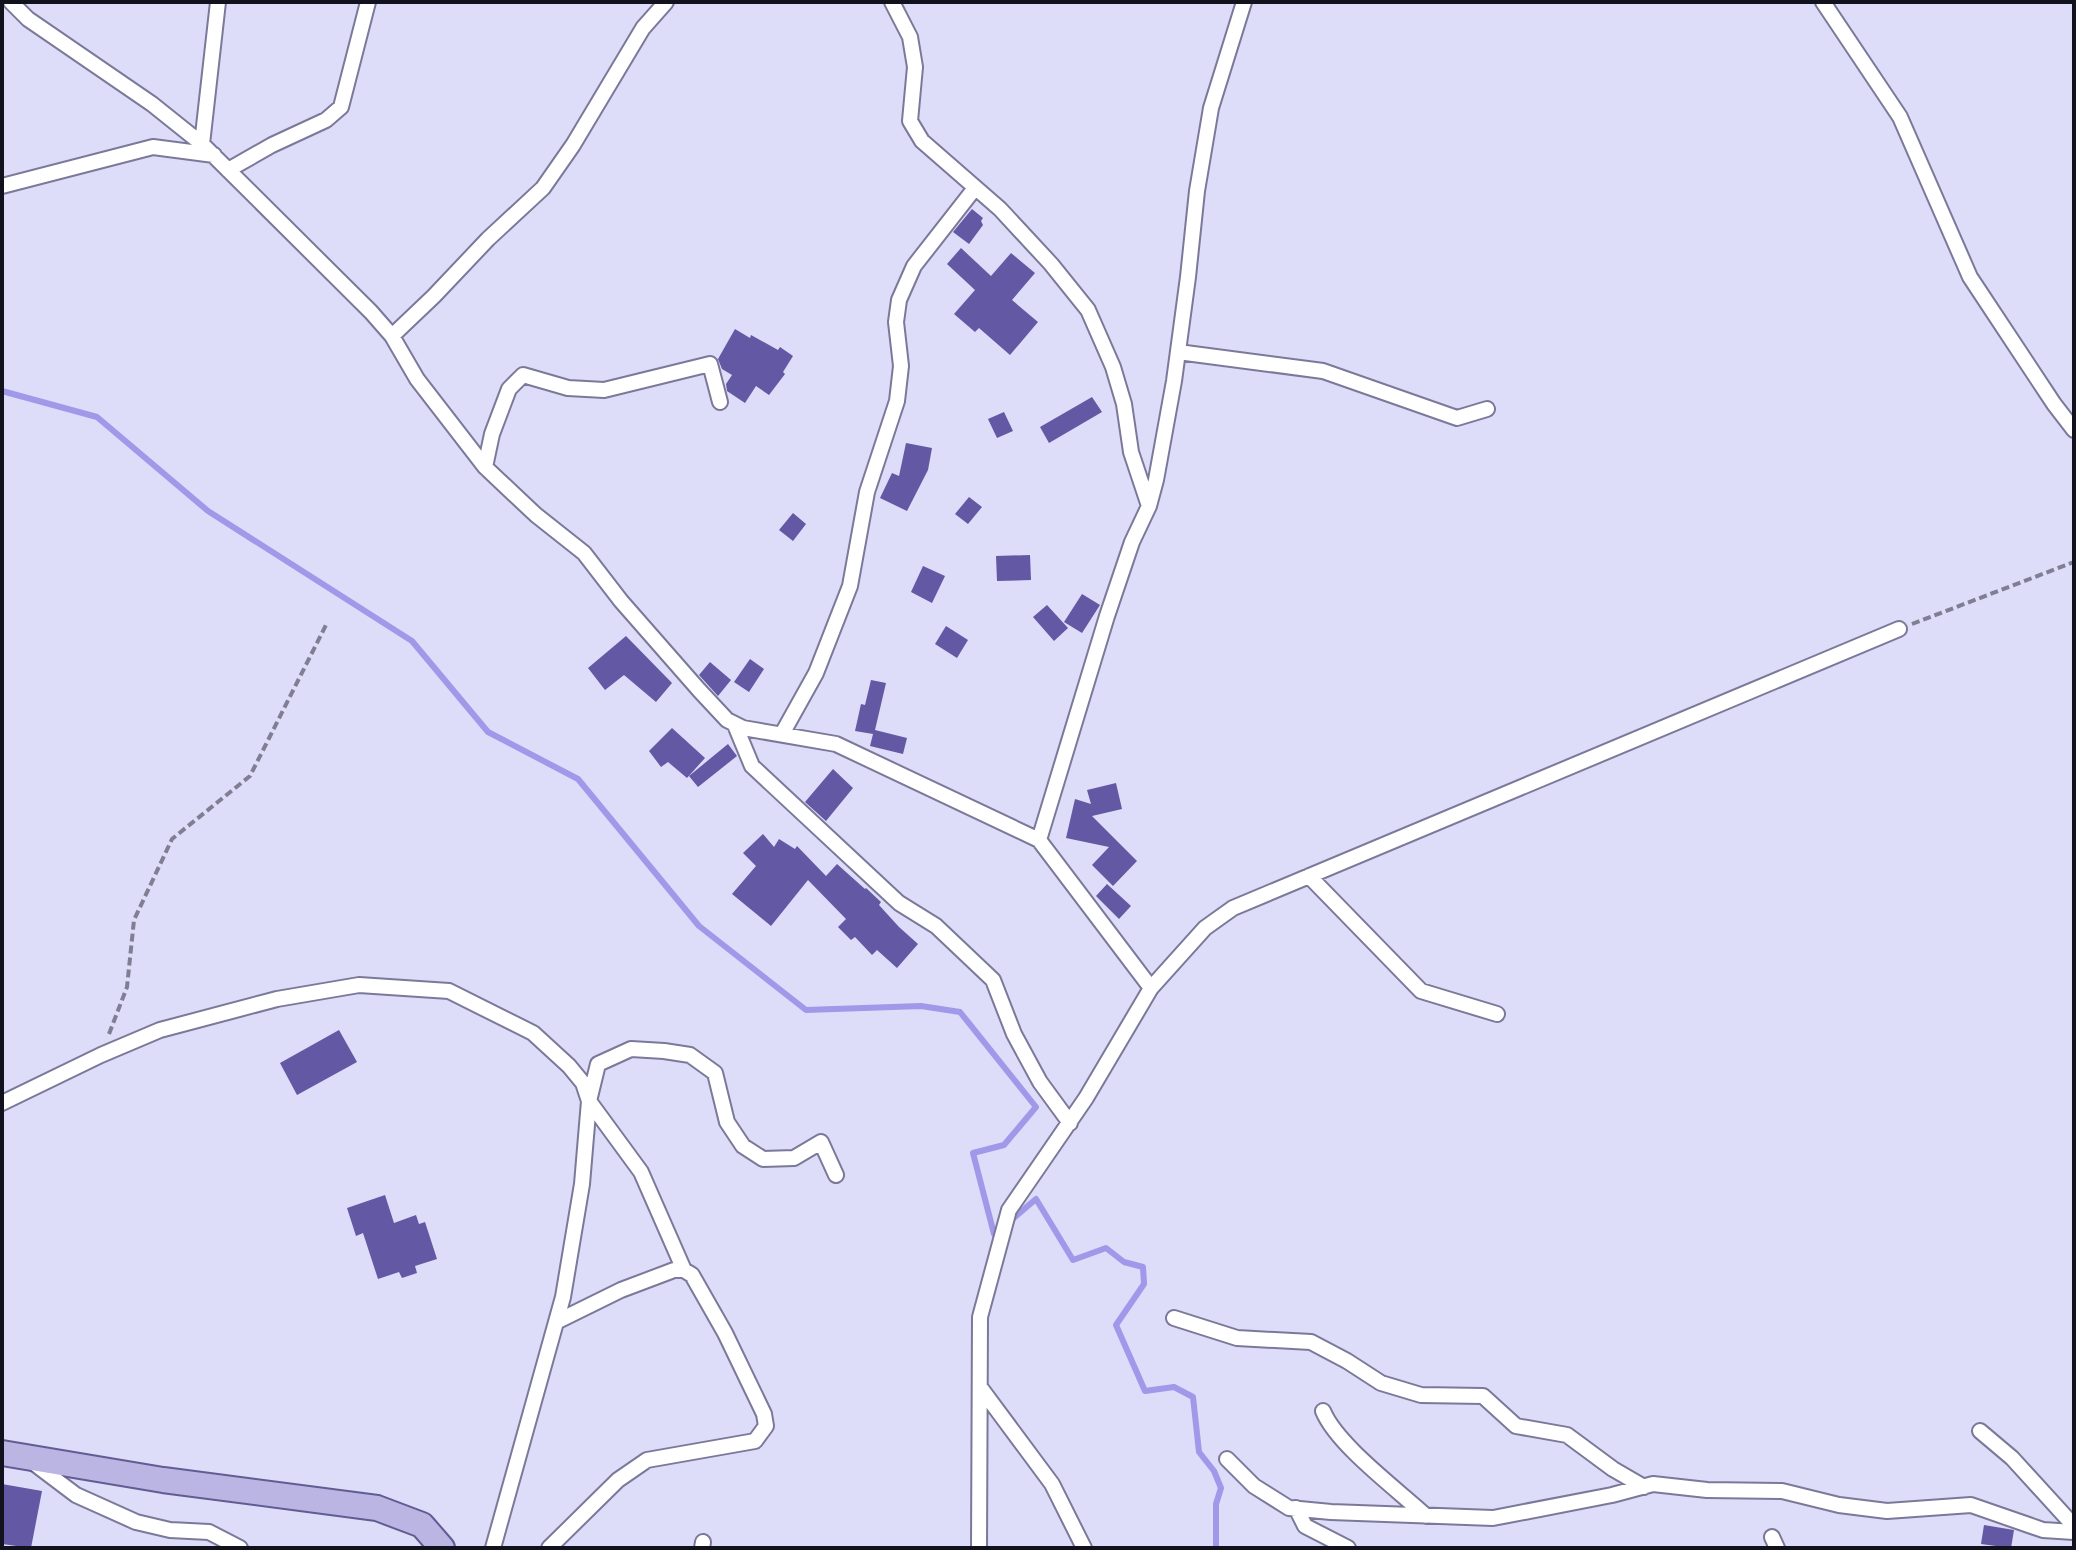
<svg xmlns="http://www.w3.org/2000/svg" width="2076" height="1550" viewBox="0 0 2076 1550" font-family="Roboto,sans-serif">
  <rect width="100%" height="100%" fill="#dddcf9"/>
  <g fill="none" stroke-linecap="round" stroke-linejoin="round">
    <!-- stream -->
    <path stroke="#a098e9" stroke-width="6" d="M2,391L97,417L208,511L412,641L488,732L578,779L699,926L806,1010L921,1006L960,1012L1036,1107L1004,1145L973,1153L994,1234L1000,1229
      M1009,1222L1036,1199L1073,1260L1106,1248L1124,1262L1143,1267L1144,1284L1116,1325L1145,1391L1174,1387L1193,1397L1199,1452L1214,1471L1221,1488L1216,1504V1548"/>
  </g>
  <!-- building -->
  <path fill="#6258a3" d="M972,209L983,218L981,221L983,225L969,244L953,232Z
    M961,248L991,276L1011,253L1035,273L1012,300L1038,322L1010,355L979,328L975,332L954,314L975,290L947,264Z
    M735,329L750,338L751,335L778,350L780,347L793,356L783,372L785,374L769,395L756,386L745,403L727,391L726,384L732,375L722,369L718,359Z
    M1092,397L1102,412L1049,443L1040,427Z
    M1004,412L1013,431L997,438L988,419Z
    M906,443L932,448L928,470L907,511L880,498L892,473L899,476Z
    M969,497L982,507L968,524L955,514Z
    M793,513L806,524L793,541L779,530Z
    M1030,555L1031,580L997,581L996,556Z
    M923,566L945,576L932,603L911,592Z
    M1082,594L1100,605L1082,633L1064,622Z
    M1047,605L1068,628L1054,641L1033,617Z
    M946,626L968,640L957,658L935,644Z
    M626,636L672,683L656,702L624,675L605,690L588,668Z
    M750,659L764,669L749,692L734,682Z
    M710,662L731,680L718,696L699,675Z
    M871,680L886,683L875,730L907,738L903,754L870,746L873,734L855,731L861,704L865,705Z
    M672,728L705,758L687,778L668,762L661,767L649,751Z
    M728,744L737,756L698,787L689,776Z
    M833,769L853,788L826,821L805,802Z
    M1116,783L1122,809L1092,816L1137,861L1113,886L1092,865L1109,847L1066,838L1075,799L1091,804L1087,790Z
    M763,834L774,847L779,839L795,849L797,846L826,876L837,864L865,889L866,888L881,902L879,905L899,927L918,944L897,968L877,950L872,955L855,937L851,940L838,927L846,919L808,880L771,926L732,894L756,866L743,853Z
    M1107,884L1131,906L1119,919L1096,896Z
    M339,1030L357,1062L297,1095L280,1063Z
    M385,1195L394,1223L416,1215L419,1224L425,1222L437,1259L415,1266L417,1273L402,1278L399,1272L378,1279L363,1233L356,1236L347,1208Z
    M2,1484L42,1491L31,1548L2,1544Z
    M1984,1525L2014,1530L2011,1548L1981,1544Z"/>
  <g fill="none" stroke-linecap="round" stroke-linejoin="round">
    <defs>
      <path id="minor" d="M11,2L28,19L152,104L202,144
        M218,2L202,144L371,312L392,336L417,379L485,467L536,515L584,553L621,601L699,690L727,720L743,728L836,744L1039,840L1151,988
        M892,2L910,37L915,67L910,121L922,141L1000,209L1051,264L1088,310L1113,367L1124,404L1131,452L1149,506
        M1823,2L1900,117L1970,277L2054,404L2074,430
        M228,170L272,145L326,120L341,107L368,2
        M2,186L153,147L214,155
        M392,336L434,296L488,239L543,188L573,145L643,28L666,2
        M1178,352L1323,371L1457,418L1487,409
        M485,467L492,434L509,389L523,375L568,388L604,390L710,364L720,402
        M735,725L752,766L899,903L936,926L993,980L1014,1034L1040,1082L1070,1123
        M782,734L816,673L850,586L867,492L897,401L901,366L896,322L899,300L914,266L975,188
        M1039,840L1107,616L1132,542L1149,506L1156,480L1174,381L1188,277L1197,191L1211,108L1244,2
        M1309,876L1421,991L1497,1014
        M2,1103L101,1055L160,1030L277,999L359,985L449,991L533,1033L569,1066L583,1083L589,1101L582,1184L563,1297L493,1548
        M684,1270L641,1172L589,1101L598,1064L631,1049L664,1051L690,1055L715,1073L727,1122L743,1146L763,1159L794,1158L821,1142L836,1175
        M1174,1318L1237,1338L1311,1342L1347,1361L1381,1383L1421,1395L1483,1396L1516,1426L1567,1435L1613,1469L1644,1487
        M980,1387L1052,1484L1084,1548
        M1323,1411C1337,1445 1398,1490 1426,1516
        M1980,1431L2012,1458L2074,1526
        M1227,1459L1254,1486L1289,1508L1331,1512L1493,1518L1612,1495L1653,1484L1707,1490L1782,1491L1839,1505L1887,1511L1971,1505L2043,1530L2074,1532
        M31,1461L76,1495L136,1522L170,1530L209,1532L240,1548
        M1296,1508L1305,1526L1348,1548
        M1772,1537L1777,1548
        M549,1548L618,1480L647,1460L755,1441L766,1426L764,1414L725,1333L692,1275L684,1270H674L621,1290L556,1322
        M702,1548L703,1542
        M979,1548L980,1317L1009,1210L1086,1098L1151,988L1205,928L1233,908L1899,629"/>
      <path id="primary" d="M2,1453L163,1480L377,1508L422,1525L442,1548"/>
    </defs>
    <!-- minor casing -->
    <use href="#minor" stroke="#7b7999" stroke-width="18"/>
    <!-- primary casing -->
    <use href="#primary" stroke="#615c92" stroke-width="28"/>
    <!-- path -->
    <path stroke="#7f7e93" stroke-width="4" stroke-dasharray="8 4" stroke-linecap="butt" d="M1912,624L2074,562
      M109,1034L127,987L134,920L172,839L250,776L326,625"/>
    <!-- minor -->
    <use href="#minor" stroke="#fff" stroke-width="14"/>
    <!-- primary -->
    <use href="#primary" stroke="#bab5e3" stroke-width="24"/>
  </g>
  <!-- border -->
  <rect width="2076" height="1550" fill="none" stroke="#12111e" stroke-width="8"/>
</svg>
